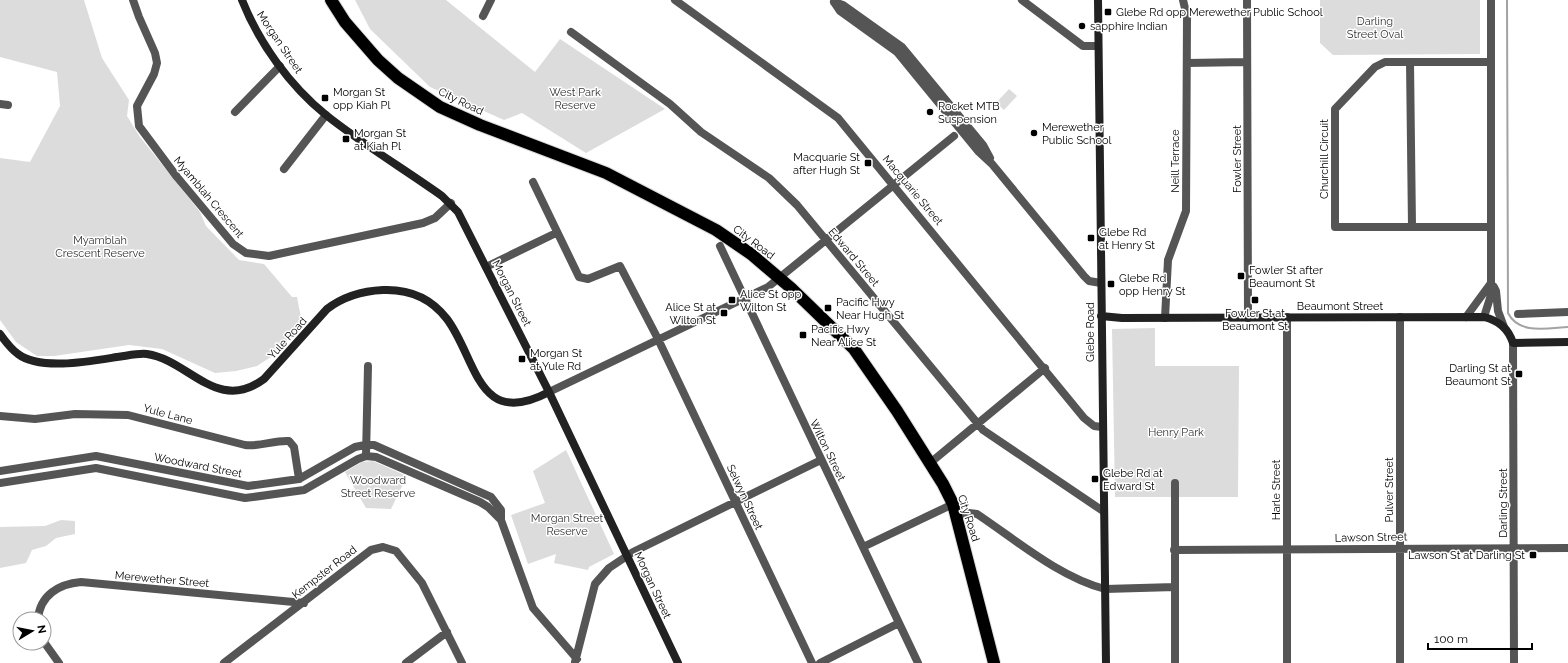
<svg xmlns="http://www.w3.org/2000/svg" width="1568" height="663" viewBox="0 0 1568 663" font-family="Raleway,sans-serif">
  <rect width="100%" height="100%" fill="#fff"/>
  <!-- green -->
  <path fill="#dcdcdc" d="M0,0H84L102,58L129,100L127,116L140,137L200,212L206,226L239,260L264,264L292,297H297L302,323L274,355L257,366L236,371L215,373L162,349L129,345L54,356H37L16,342L0,320V158L30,162L60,106L57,72L0,57Z
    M355,0H446L535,72L560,39L665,109L586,153L522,113L504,120L430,87L370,29Z
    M1320,0H1480V54L1333,55L1320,43Z
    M1009,89L1017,96L1004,110L996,103Z
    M1155,328V366H1239L1238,497H1115L1112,329Z
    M566,450L614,554L589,567L588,570L554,563L556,554L528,564L511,515L545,503L533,471Z
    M373,461L407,476L391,509L366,508L345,472L362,462Z
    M61,520L75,521V534L56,538L46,546L32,550L26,563L0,568V527L45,526Z"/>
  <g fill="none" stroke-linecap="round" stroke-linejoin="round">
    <!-- stream -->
    <path stroke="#a3a3a3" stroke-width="2" d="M1507,0L1508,313C1519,335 1548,328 1568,327"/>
    <defs>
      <path id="highway" d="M331,0L345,22L378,60L398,78L440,107L480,125L606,173L716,230L751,254L791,288L854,349L897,411L943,484L953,504L994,663"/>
    </defs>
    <!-- highway casing -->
    <use href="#highway" stroke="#dbdbdb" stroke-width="14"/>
    <!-- street -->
    <path stroke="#555" stroke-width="8" d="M133,0L139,17L155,53L157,63L154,74L137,106L139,126L177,177L233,244L246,253L269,256L423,223L435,218L451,203
      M675,0L838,118L1084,418L1094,426L1102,427
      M1022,0L1083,46H1098
      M1247,0L1248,318
      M834,2L840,11L897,52L978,151L992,164L1084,276L1089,281L1101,283
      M834,2L843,5L902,47L983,145L990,158
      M483,16L491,0
      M571,32L670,104L701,132L769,178L797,205L983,430L1103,511
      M1410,62L1412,227
      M1491,62H1385L1375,67L1335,109V227H1491
      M1187,63L1247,62
      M0,104L8,105
      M235,112L280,66
      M284,169L326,115
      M533,182L579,277L588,279L620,266L658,339L812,663
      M720,246L918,663
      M486,267L556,233
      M1494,287L1496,291L1498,311L1504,327
      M1518,314L1568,312
      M1287,317V663
      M1400,317V663
      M1466,317L1491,283
      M1484,317L1491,295V0
      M1165,318L1168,260L1186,211L1187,17L1183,0
      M1513,343L1514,663
      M549,392L768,287L954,136
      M0,416L35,419L75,414L128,415L245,445C260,447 274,440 289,441L294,447L299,479
      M366,456L368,366
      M930,463L1045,368
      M0,471L96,456L248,486L299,479L355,447L365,445H374L491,497L501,510V520L533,608L577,659
      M0,483L96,468L245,498L253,497L304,490L358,459L366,456L376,457L480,502L488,507L501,520
      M957,516L969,513L977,514C1016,540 1059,577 1105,589L1175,587
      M863,547L953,504
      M1174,550L1568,548
      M38,619C40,595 59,584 81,582L304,603
      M44,642L59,663
      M575,662L595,584L609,568L633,552L821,460
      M224,663L371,550L383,547L396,551L422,583L462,663
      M406,663L447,632
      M820,663L899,623
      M1175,663V483"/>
    <!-- secondary -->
    <path stroke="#222" stroke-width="8" d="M242,0C259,43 290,86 326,115C361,143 404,169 442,196L458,212L549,392L678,663
      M1098,0L1106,663
      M1101,316L1122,318L1484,317C1499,321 1508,328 1513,343L1568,342
      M0,334C5,341 11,349 18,354C40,371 92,361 117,357C126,356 138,353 147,354C189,360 217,414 264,379L327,309C344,296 362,291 383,290C409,289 431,298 447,319C477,359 477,430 549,392"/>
    <!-- highway -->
    <use href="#highway" stroke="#000" stroke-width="12"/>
  </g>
  <!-- markers -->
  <g fill="#000" stroke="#fff" stroke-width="1.5">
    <rect x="1104" y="8" width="8" height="8" rx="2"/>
    <circle cx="1082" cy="26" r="4"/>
    <rect x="321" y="94" width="8" height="8" rx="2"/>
    <circle cx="930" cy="112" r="4"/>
    <circle cx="1034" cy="133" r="4"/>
    <rect x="342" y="135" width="8" height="8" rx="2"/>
    <rect x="864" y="159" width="8" height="8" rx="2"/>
    <rect x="1087" y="234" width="8" height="8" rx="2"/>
    <rect x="1237" y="272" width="8" height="8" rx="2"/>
    <rect x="1107" y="280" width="8" height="8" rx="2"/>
    <rect x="728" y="296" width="8" height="8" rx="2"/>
    <rect x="1251" y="296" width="8" height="8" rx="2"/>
    <rect x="824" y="304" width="8" height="8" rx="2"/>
    <rect x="720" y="309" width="8" height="8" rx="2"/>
    <rect x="799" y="331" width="8" height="8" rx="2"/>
    <rect x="518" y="355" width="8" height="8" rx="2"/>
    <rect x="1515" y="370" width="8" height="8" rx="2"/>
    <rect x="1091" y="475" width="8" height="8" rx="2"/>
    <rect x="1529" y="551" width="8" height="8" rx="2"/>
  </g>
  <g text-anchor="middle" stroke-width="3" stroke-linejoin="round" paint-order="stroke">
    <!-- poi labels -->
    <g font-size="11" fill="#000" stroke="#fff" text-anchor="start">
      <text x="1116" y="16">Glebe Rd opp Merewether Public School</text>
      <text x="1090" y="30">sapphire Indian</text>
      <text x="333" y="96">Morgan St<tspan x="333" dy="13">opp Kiah Pl</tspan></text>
      <text x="938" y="110">Rocket MTB<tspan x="938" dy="13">Suspension</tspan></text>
      <text x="1042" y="131">Merewether<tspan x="1042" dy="13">Public School</tspan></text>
      <text x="354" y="137">Morgan St<tspan x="354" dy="13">at Kiah Pl</tspan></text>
      <text x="860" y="161" text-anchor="end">Macquarie St<tspan x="860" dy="13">after Hugh St</tspan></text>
      <text x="1099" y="236">Glebe Rd<tspan x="1099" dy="13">at Henry St</tspan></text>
      <text x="1249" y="274">Fowler St after<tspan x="1249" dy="13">Beaumont St</tspan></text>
      <text x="1119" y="282">Glebe Rd<tspan x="1119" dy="13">opp Henry St</tspan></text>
      <text x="740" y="298">Alice St opp<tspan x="740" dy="13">Wilton St</tspan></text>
      <text x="836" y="306">Pacific Hwy<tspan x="836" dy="13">Near Hugh St</tspan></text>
      <text x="716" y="311" text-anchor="end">Alice St at<tspan x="716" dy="13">Wilton St</tspan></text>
      <text x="1255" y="317" text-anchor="middle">Fowler St at<tspan x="1255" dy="13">Beaumont St</tspan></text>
      <text x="811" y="333">Pacific Hwy<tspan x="811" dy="13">Near Alice St</tspan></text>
      <text x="530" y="357">Morgan St<tspan x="530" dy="13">at Yule Rd</tspan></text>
      <text x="1511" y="372" text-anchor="end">Darling St at<tspan x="1511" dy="13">Beaumont St</tspan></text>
      <text x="1103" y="477">Glebe Rd at<tspan x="1103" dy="13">Edward St</tspan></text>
      <text x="1525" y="559" text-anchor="end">Lawson St at Darling St</text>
    </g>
    <!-- park labels -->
    <g font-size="11" fill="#333" stroke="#fff">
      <text x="1375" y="25">Darling<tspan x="1375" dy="13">Street Oval</tspan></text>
      <text x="575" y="96">West Park<tspan x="575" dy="13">Reserve</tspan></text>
      <text x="100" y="244">Myamblah<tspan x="100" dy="13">Crescent Reserve</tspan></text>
      <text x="1176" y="436">Henry Park</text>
      <text x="378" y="484">Woodward<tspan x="378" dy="13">Street Reserve</tspan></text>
      <text x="567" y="522">Morgan Street<tspan x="567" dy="13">Reserve</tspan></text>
    </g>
    <!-- street labels -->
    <g font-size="11" fill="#000" stroke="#fff">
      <text transform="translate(280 42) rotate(56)" y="4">Morgan Street</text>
      <text transform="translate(461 101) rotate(26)" y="4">City Road</text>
      <text transform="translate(1237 159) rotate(-90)" y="4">Fowler Street</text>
      <text transform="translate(1324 159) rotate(-90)" y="4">Churchill Circuit</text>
      <text transform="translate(1175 161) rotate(-90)" y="4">Neill Terrace</text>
      <text transform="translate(913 190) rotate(50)" y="4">Macquarie Street</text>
      <text transform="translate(209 197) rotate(50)" y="4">Myamblah Crescent</text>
      <text transform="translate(754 242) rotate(37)" y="4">City Road</text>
      <text transform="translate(854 257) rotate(50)" y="4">Edward Street</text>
      <text transform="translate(512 293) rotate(63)" y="4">Morgan Street</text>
      <text x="1340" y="310">Beaumont Street</text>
      <text transform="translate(1090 332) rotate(-90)" y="4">Glebe Road</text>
      <text transform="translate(287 338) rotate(-48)" y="4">Yule Road</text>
      <text transform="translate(168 414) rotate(15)" y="4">Yule Lane</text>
      <text transform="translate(828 450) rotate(64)" y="4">Wilton Street</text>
      <text transform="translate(198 465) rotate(11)" y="4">Woodward Street</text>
      <text transform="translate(1276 490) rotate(-90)" y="4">Harle Street</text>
      <text transform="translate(1389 490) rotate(-90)" y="4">Pulver Street</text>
      <text transform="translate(745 497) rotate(65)" y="4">Selwyn Street</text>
      <text transform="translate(1503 503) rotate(-90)" y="4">Darling Street</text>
      <text transform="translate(969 518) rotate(72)" y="4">City Road</text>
      <text transform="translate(1371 537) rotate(-1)" y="4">Lawson Street</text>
      <text transform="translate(324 572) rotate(-38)" y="4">Kempster Road</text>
      <text transform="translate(162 579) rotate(5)" y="4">Merewether Street</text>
      <text transform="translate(653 585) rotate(65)" y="4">Morgan Street</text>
    </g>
  </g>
  <!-- north arrow -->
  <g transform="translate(32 631) rotate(80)"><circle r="19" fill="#ffffff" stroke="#999999"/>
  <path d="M0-3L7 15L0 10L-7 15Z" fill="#000000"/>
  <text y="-6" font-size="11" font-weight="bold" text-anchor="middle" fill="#000000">N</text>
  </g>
  <!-- scale -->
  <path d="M1428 643v6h104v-6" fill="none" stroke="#000000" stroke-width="2"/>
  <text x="1434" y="643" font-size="12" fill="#000000" stroke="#ffffff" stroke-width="3" paint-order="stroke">100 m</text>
</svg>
